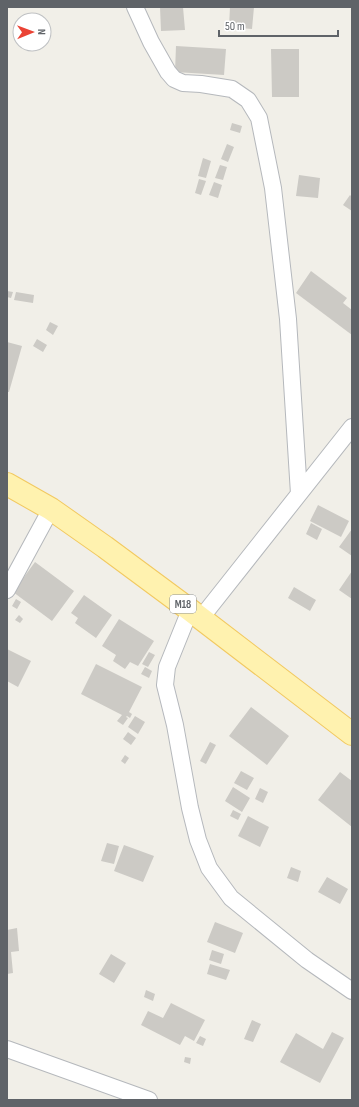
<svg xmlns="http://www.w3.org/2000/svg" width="359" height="1107" viewBox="0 0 359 1107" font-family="'Sofia Sans Condensed',sans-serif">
  <rect width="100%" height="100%" fill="#f1efe8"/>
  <!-- building -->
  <path fill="#cccac5" d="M160,7H183L185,30L161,31Z
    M230,7H254L252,29L229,27Z
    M176,46L226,49L224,75L175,72Z
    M271,49H299V97H272Z
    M232,123L242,126L240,133L230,130Z
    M227,144L234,147L228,162L221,159Z
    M203,158L211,161L206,178L198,176Z
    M220,165L227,167L223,180L215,178Z
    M299,175L320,178L318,198L296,196Z
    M199,179L206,181L201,195L195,193Z
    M214,182L222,185L218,198L209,195Z
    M350,195L352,197V211L343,205Z
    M311,271L347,298L343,303L352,310V335L296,293Z
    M7,291L13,292L11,298L7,297Z
    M16,292L34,295L33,303L14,300Z
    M50,322L58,326L53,335L46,330Z
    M37,339L47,345L43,352L33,346Z
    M7,342L22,346L9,392H7Z
    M318,505L349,521L341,537L310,521Z
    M311,523L322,529L317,540L306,534Z
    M352,529V556L339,547Z
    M35,562L74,591L52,621L13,592Z
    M352,571V599L339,590Z
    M294,587L316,600L310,611L288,598Z
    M84,595L112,615L96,638L75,623L78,618L71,613Z
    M16,599L21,602L17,609L12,606Z
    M19,615L23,619L20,623L15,620Z
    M119,619L154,641L138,666L130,662L125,669L113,661L116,655L102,646Z
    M7,649L31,661L18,687L7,681Z
    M149,652L155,655L148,667L142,664Z
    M96,664L142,687L129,712L132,714L130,718L127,716L126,717L128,718L123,725L117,721L122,715L81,694Z
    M145,667L152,671L149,678L141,674Z
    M251,707L289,736L267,765L229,736Z
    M135,716L145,722L138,734L128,727Z
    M128,732L136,738L131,745L123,739Z
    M210,742L216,745L206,764L200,761Z
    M125,755L129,758L125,764L121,761Z
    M241,771L254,778L247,790L234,783Z
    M340,772L352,781V827L318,800Z
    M233,787L250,798L242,812L225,801Z
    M260,788L268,792L263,803L255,799Z
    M233,810L241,814L238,820L230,816Z
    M248,816L269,827L260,847L238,836Z
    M107,843L119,846L114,864L101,861Z
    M124,845L154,856L143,882L114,871Z
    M291,867L301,871L298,882L287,878Z
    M327,877L348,889L340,904L318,892Z
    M215,922L243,933L235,953L207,942Z
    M17,928L19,951L11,952L13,973L7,974V930Z
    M212,950L224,954L221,964L209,960Z
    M111,954L126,963L114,983L99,974Z
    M210,964L230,970L226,980L207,974Z
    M146,990L155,994L153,1001L144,997Z
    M171,1003L205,1020L194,1041L185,1036L180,1045L141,1025L148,1011L163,1018Z
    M252,1020L261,1024L253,1042L244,1039Z
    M332,1032L344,1038L320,1083L280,1062L296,1033L323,1049Z
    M200,1036L206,1039L203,1046L196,1043Z
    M185,1057L191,1058L190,1064L184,1062Z"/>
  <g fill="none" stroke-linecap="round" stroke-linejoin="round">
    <defs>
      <path id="street" d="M135,7L151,42L168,72L174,79L183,83L201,84L232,89L248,100L259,118L273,188L288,319L299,494
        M7,590L51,509
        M190,610L167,667L165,685L175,725L190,808L198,840L209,868L231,898L307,960L352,991
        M201,618L352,427
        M7,1049L149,1100"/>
      <path id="primary" d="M7,484L51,509L105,547L190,610L352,734"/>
    </defs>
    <!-- street casing -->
    <use href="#street" stroke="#b5b8bc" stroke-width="18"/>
    <!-- primary casing -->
    <use href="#primary" stroke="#f2c960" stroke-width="24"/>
    <!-- street -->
    <use href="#street" stroke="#fff" stroke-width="16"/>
    <!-- primary -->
    <use href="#primary" stroke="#fff2af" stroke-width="22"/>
  </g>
  <g text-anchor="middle" stroke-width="4" stroke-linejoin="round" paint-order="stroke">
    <!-- shield labels -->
    <rect fill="#fff" stroke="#8f9295" stroke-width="1" x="170" y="595" width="26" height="18" rx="3"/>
    <g font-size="11" font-weight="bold" fill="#5f6368">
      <text x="183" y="608">M18</text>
    </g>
  </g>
  <!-- border -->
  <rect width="359" height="1107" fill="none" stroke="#5f6368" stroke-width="16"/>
  <!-- north arrow -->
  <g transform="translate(32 32) rotate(89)"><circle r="19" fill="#ffffff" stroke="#bfc1c3"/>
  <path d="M0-3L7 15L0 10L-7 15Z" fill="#ea4335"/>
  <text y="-6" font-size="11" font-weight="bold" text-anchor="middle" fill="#5f6368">N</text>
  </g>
  <!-- scale -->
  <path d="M219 30v6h119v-6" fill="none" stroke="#5f6368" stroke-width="2"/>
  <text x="225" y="30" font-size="12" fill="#5f6368" stroke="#ffffff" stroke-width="3" paint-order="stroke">50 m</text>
</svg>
